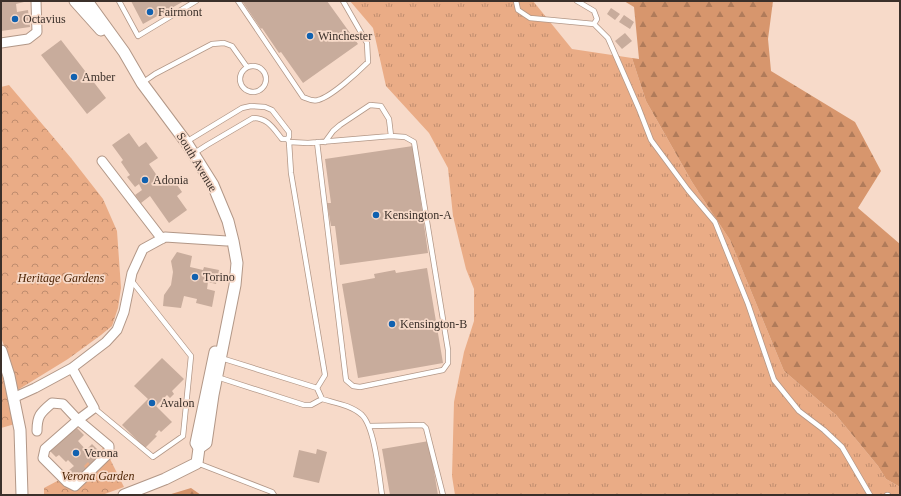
<svg xmlns="http://www.w3.org/2000/svg" width="901" height="496" viewBox="0 0 901 496" font-family="Georgia,serif">
  <defs>
    <pattern id="grass-tufts" width="24" height="20" patternUnits="userSpaceOnUse"><rect width="24" height="20" fill="#eaac86"/><path d="M3 7l-1-3M5 7V3M7 7l1-3M15 17l-1-3M17 17v-4M19 17l1-3" fill="none" stroke="#bf8c6e"/></pattern>
    <pattern id="forest-firs" width="22" height="20" patternUnits="userSpaceOnUse"><rect width="22" height="20" fill="#d7966d"/><path d="M5 1l3.5 6h-7zM16 11l3.5 6h-7z" fill="#b07b5a"/></pattern>
    <pattern id="park-crowns" width="20" height="18" patternUnits="userSpaceOnUse"><rect width="20" height="18" fill="#eaac86"/><path d="M2 6a3 3 0 1 1 6 0M12 15a3 3 0 1 1 6 0" fill="none" stroke="#bf8c6e"/></pattern>
  </defs>
  <rect width="100%" height="100%" fill="#f7dac9"/>
  <!-- grass -->
  <path fill="url(#grass-tufts)" d="M350,1H533L572,49L632,58L646,101L692,182L730,240L784,371L836,415L878,466L886,479L900,487V495H455L452,476L454,402L464,352L474,321V289L466,269L453,216L448,168L429,133L386,86L373,28Z"/>
  <!-- forest -->
  <path fill="url(#forest-firs)" d="M624,1H773L768,39L771,71L855,122L881,171L858,208L900,244V487L886,479L878,466L836,415L784,371L730,240L692,182L646,101L632,58L639,59L634,7Z
    M191,488L201,495H168Z"/>
  <!-- park -->
  <path fill="url(#park-crowns)" d="M9,85L71,158L103,199L117,231L121,288L118,308L112,326L101,335L68,359L16,391L11,367L1,337V87Z
    M1,370L15,424L1,428Z
    M104,447L124,487L102,495H44V488L78,470Z"/>
  <!-- building -->
  <path fill="#c8ac9c" d="M1,1H28L16,4L17,12L28,10L30,27L1,31Z
    M131,1H184L143,24Z
    M242,1H327L358,44L303,83L281,52L279,53L262,28L261,29Z
    M611,8L620,14L615,20L607,14Z
    M624,15L634,22L630,29L619,22Z
    M625,33L632,41L622,49L615,41Z
    M61,40L106,98L87,114L41,55Z
    M129,133L139,147L146,142L158,158L149,164L162,183L171,176L182,192L177,196L187,210L169,223L150,196L141,203L135,195L142,190L139,184L135,187L127,177L130,175L121,162L123,160L112,145Z
    M413,146L428,253L340,265L335,226H331L327,203H331L325,159Z
    M177,252L192,256L190,267L203,270L204,267L219,270L216,284L208,282L207,289L215,291L212,307L196,303L197,299L184,296L181,308L163,306L164,295L171,285L173,272L171,261Z
    M427,268L443,363L358,378L342,284L375,278L374,274L395,270L396,273Z
    M162,358L184,379L172,391L174,394L170,398L167,395L156,406L172,422L161,432L159,430L155,435L157,436L145,448L122,425L148,399L134,386Z
    M74,425L84,435L78,441L86,450L92,444L103,455L92,467L88,462L84,466L86,469L76,479L68,471L74,466L68,460L66,462L59,455L56,457L49,450Z
    M429,441L438,495H390L382,449Z
    M317,449L327,452L319,483L293,477L299,450L316,454Z"/>
  <g fill="none" stroke-linecap="round" stroke-linejoin="round">
    <defs>
      <path id="service" d="M119,1L138,36L196,1
        M238,1L303,97C308,99 313,102 318,100C331,97 358,72 368,62L367,43L343,1
        M516,1L518,10L530,18L594,24L608,38L639,109L651,140L688,190L715,222L748,304L774,380L799,411L824,430L842,447L870,495
        M577,1L594,11L597,19L594,24
        M240 79a13 13 0 1 1 26 0a13 13 0 1 1-26 0Z
        M142,83L155,74L212,44L224,43L232,46L247,67
        M288,140L289,142L291,173L325,375L317,388
        M186,142L242,108L251,106L265,107L272,110L289,132V137L287,139
        M289,142L308,143L391,136L405,137L414,142L448,350V363L443,370L360,387L353,386L346,380L317,142
        M325,142L333,131L340,125L370,105L381,106L389,119L391,136
        M193,154L207,145L253,118C268,118 273,128 282,139H287
        M221,358L317,388L322,399
        M217,377L304,405H311L322,399C335,403 351,405 362,415C375,428 379,476 382,495
        M94,408L153,457L183,436L191,356L131,280
        M369,426L423,425L426,428L443,495
        M197,463L272,492L274,495
        M887,495H888"/>
      <path id="minor" d="M1,43L28,39L37,32L36,1
        M102,161L162,239
        M13,398L35,388L72,368L106,342L117,330L124,312L132,273L143,249L165,237L227,241
        M78,420L109,446V453L75,486L67,482L43,458L45,449Z
        M37,431C37,416 40,413 52,403L63,404L78,420L94,408L72,368"/>
      <path id="tertiary" d="M75,1L101,30
        M87,1L124,52L142,83L186,142L213,185L228,221L233,241L237,263L235,285L213,395L206,443L199,448L197,463L165,479L124,495
        M1,351L9,376L20,430L22,495
        M199,448L196,443L215,352"/>
    </defs>
    <!-- service casing -->
    <use href="#service" stroke="#b29787" stroke-width="6"/>
    <!-- minor casing -->
    <use href="#minor" stroke="#b29787" stroke-width="11"/>
    <!-- tertiary casing -->
    <use href="#tertiary" stroke="#b29787" stroke-width="13"/>
    <!-- service -->
    <use href="#service" stroke="#fff" stroke-width="4.5"/>
    <!-- minor -->
    <use href="#minor" stroke="#fff" stroke-width="9"/>
    <!-- tertiary -->
    <use href="#tertiary" stroke="#fff" stroke-width="11"/>
  </g>
  <!-- markers -->
  <g fill="#1061b0" stroke="#f7dac9" stroke-width="1.5">
    <circle cx="150" cy="12" r="4"/>
    <circle cx="15" cy="19" r="4"/>
    <circle cx="310" cy="36" r="4"/>
    <circle cx="74" cy="77" r="4"/>
    <circle cx="145" cy="180" r="4"/>
    <circle cx="376" cy="215" r="4"/>
    <circle cx="195" cy="277" r="4"/>
    <circle cx="392" cy="324" r="4"/>
    <circle cx="152" cy="403" r="4"/>
    <circle cx="76" cy="453" r="4"/>
  </g>
  <g text-anchor="middle" stroke-width="3.5" stroke-linejoin="round" paint-order="stroke">
    <!-- poi labels -->
    <g font-size="12" fill="#3b302a" stroke="#f7dac9" text-anchor="start">
      <text x="158" y="16">Fairmont</text>
      <text x="23" y="23">Octavius</text>
      <text x="318" y="40">Winchester</text>
      <text x="82" y="81">Amber</text>
      <text x="153" y="184">Adonia</text>
      <text x="384" y="219">Kensington-A</text>
      <text x="203" y="281">Torino</text>
      <text x="400" y="328">Kensington-B</text>
      <text x="160" y="407">Avalon</text>
      <text x="84" y="457">Verona</text>
    </g>
    <!-- street labels -->
    <g font-size="12" fill="#3b302a" stroke="#f7dac9">
      <text transform="translate(197 162) rotate(59)" y="4">South Avenue</text>
    </g>
    <!-- park labels -->
    <g font-size="12" font-style="italic" fill="#4e2404" stroke="#f7dac9">
      <text x="61" y="282">Heritage Gardens</text>
      <text x="98" y="480">Verona Garden</text>
    </g>
  </g>
  <!-- border -->
  <rect width="901" height="496" fill="none" stroke="#3b302a" stroke-width="4"/>
</svg>
